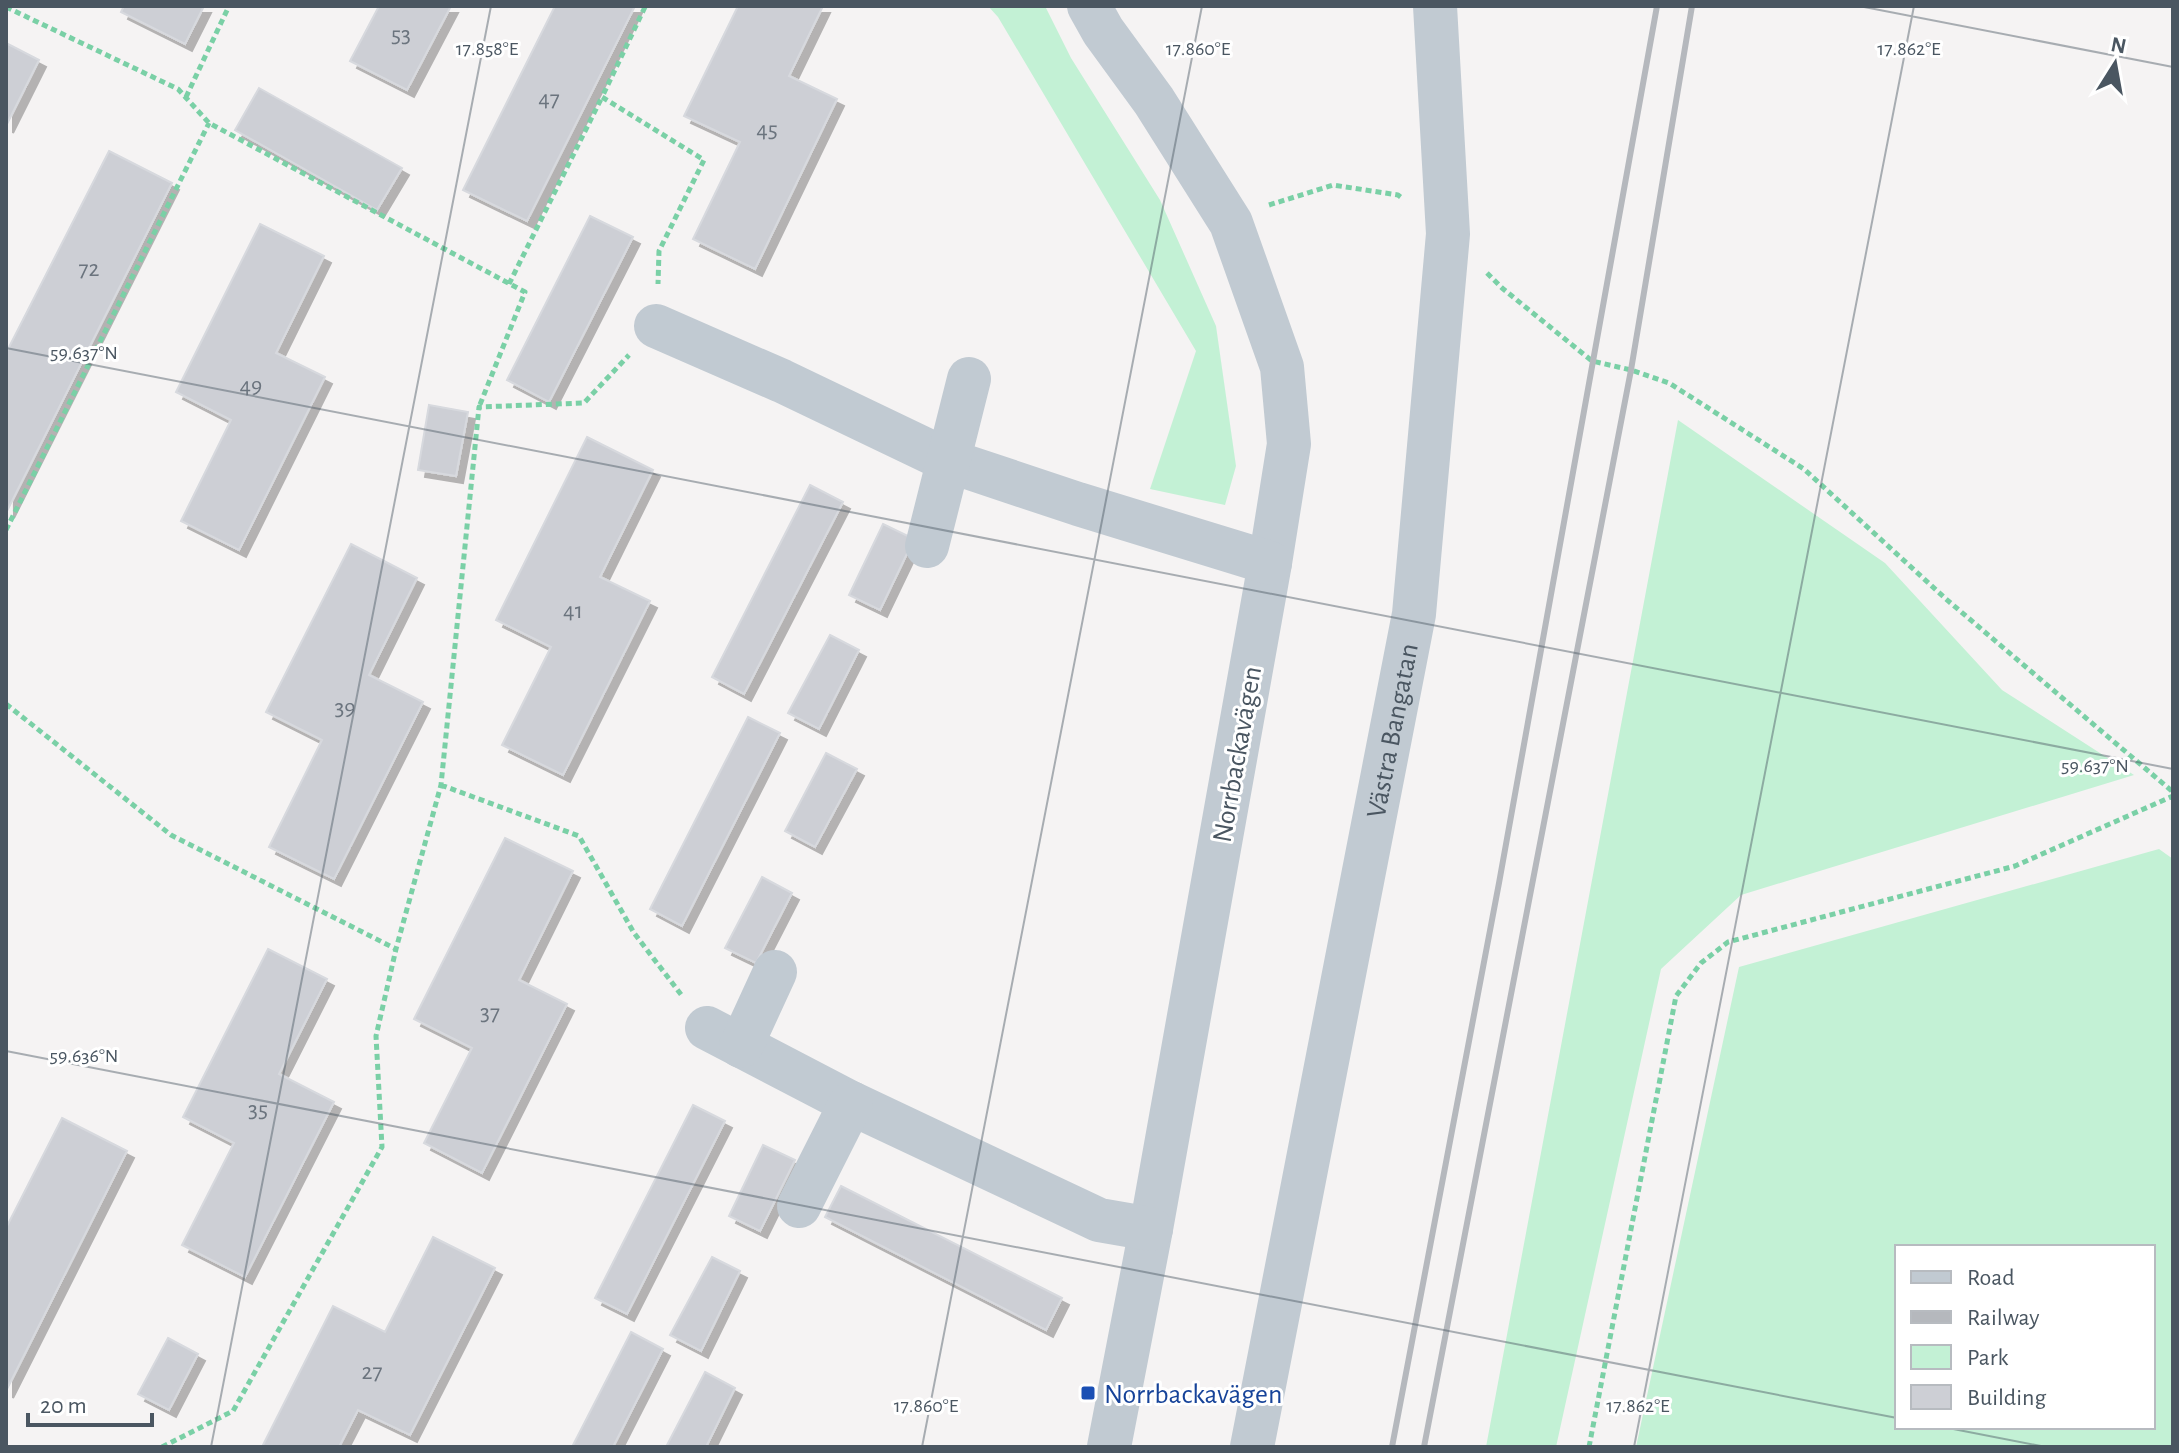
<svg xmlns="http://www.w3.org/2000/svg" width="2179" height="1453" viewBox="0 0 2179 1453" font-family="'Alegreya Sans',sans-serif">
  <defs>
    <filter id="shadow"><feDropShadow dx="7" dy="7" stdDeviation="0" flood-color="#0004"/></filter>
  </defs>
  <rect width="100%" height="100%" fill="#f5f3f3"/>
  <!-- green -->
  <path fill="#c3f1d5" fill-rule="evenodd" d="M988,6H1045L1071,58L1160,200L1216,326L1236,466L1225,505L1150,489L1196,351L998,17Z
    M1678,420L1885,563L2002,690L2134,775L1741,895L1661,969L1556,1447H1486Z
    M2159,849L2173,859V1447H1636L1739,967ZM1897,1247H2153V1427H1897Z"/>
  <!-- building -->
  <path fill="#cdcfd5" stroke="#d7d9de" stroke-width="2" filter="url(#shadow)" d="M124,6H204L185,44L121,12Z
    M379,6H451L407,90L350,61Z
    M555,6H635L527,221L463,190Z
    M738,6H823L789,76L837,99L755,269L693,239L740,142L684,116Z
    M6,43L39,60L6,126Z
    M259,88L402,168L377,210L235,130Z
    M109,151L172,183L7,511L6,353Z
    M590,216L633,237L549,402L507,380Z
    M260,224L324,256L276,353L325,377L239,550L181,521L231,420L176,392Z
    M429,405L468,412L456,476L418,470Z
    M587,437L653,470L600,577L650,601L563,775L502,745L551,647L496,620Z
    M810,485L843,502L744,694L712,677Z
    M883,524L914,539L880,610L849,595Z
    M351,544L417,578L369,675L423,702L334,879L269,847L322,740L266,712Z
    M830,635L859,650L819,729L788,713Z
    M748,717L780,733L682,926L650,909Z
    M826,753L857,769L815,847L785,831Z
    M505,838L573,871L519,980L567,1004L482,1173L424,1143L472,1048L414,1019Z
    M762,877L792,893L756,963L725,948Z
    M268,949L327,979L279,1074L334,1102L245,1277L182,1245L234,1143L183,1117Z
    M693,1105L725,1121L627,1314L595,1298Z
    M62,1118L127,1151L6,1391V1228Z
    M763,1145L795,1160L760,1231L729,1216Z
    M841,1186L1062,1298L1046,1330L825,1217Z
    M433,1237L495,1268L410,1435L358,1410L339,1447H262L333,1306L385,1332Z
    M712,1257L740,1271L701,1351L670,1335Z
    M631,1332L663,1349L613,1447H572Z
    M168,1338L198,1354L169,1410L138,1394Z
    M705,1372L735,1388L706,1447H666Z"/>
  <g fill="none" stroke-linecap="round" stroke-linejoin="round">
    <!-- path -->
    <path stroke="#7ad0a6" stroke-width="5" stroke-dasharray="6 4" stroke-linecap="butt" d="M6,7L178,89L209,123L525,292L479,407
      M645,7L602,97L704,160L659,251L658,284
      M186,97L229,6
      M1269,205L1333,185L1398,195L1402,198
      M1487,273L1502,288L1592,361L1631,370L1669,383L1804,469L1946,599L2173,792
      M509,284L602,97
      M6,530L209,123
      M6,704L171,835L396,949
      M441,785L579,836L634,933L683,997
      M162,1447L233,1411L382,1147L376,1036L396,949L441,785L479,407L584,403L629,355
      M1589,1447L1676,996L1701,963L1728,942L2015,866L2173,796"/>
    <!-- minor -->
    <g stroke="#c1cad2" stroke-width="44">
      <path d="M1089,6L1103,31L1154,101L1231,223L1282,367L1289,444L1270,563L1151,1229L1109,1447"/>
      <path d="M656,326L782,381L949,461L1078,504L1270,563"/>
      <path d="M927,546L969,379"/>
      <path d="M707,1028L851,1103L1099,1220L1151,1229"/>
      <path d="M741,1046L775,972"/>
      <path d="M799,1206L851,1103"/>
      <path id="s1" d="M1252,1447L1414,614L1448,234L1435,6"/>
    </g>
    <!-- rail -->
    <path stroke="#b5b8bd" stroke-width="6" d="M1392,1447L1499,883L1657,6
      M1424,1447L1631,370L1692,6"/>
  </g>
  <!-- ticks -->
  <path fill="none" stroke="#4a5661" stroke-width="2" stroke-opacity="0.45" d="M1859,6L2173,67M6,348L2173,769M6,1051L1897,1418M1943,1427L2046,1447M211,1447L491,6M922,1447L1202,6M1634,1447L1914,6"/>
  <!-- markers -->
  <rect fill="#1a4fb4" stroke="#fff" stroke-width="3" x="1080" y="1385" width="16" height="16" rx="4"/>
  <g text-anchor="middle" stroke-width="6" stroke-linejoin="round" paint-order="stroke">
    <!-- number labels -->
    <g font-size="24" fill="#6b747e">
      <text x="401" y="42">53</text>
      <text x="549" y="106">47</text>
      <text x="767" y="137">45</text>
      <text x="89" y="276">72</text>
      <text x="251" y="393">49</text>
      <text x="573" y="618">41</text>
      <text x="345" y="715">39</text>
      <text x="490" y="1020">37</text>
      <text x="258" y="1117">35</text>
      <text x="372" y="1379">27</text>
    </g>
    <!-- street labels -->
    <g font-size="28" fill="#4a5661" stroke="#fff">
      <text dy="10" stroke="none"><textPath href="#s1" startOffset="730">Västra Bangatan</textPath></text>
      <text transform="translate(1236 754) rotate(-80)" y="10">Norrbackavägen</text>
    </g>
    <!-- transit labels -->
    <g font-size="28" fill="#164399" stroke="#fff" text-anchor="start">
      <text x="1104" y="1403">Norrbackavägen</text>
    </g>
  </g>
  <g font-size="20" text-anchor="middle" fill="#4a5661" stroke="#fff" stroke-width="6" stroke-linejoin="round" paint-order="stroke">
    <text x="487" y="55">17.858°E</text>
    <text x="1198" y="55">17.860°E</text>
    <text x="1909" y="55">17.862°E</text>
    <text x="84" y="359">59.637°N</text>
    <text x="2095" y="772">59.637°N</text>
    <text x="84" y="1062">59.636°N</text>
    <text x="926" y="1412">17.860°E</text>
    <text x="1638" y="1412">17.862°E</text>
  </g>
  <!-- border -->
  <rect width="2179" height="1453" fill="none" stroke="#4a5661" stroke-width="16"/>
  <!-- legend -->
  <rect x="1895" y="1245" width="260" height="184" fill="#ffffff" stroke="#b7bbc0" stroke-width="2"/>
  <rect x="1911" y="1271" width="40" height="12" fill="#c1cad2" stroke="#b7bbc0" stroke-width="2"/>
  <text x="1967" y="1285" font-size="24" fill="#4a5661">Road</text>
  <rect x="1911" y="1311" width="40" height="12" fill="#b5b8bd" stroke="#b7bbc0" stroke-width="2"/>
  <text x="1967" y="1325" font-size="24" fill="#4a5661">Railway</text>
  <rect x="1911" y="1345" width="40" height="24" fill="#c3f1d5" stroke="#b7bbc0" stroke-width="2"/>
  <text x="1967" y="1365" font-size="24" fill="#4a5661">Park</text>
  <rect x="1911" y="1385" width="40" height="24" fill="#cdcfd5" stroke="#b7bbc0" stroke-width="2"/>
  <text x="1967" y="1405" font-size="24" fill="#4a5661">Building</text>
  <!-- north arrow -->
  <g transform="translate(2115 64) rotate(11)" stroke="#ffffff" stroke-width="6" paint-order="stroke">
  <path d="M0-6L14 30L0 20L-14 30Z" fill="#4a5661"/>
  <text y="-12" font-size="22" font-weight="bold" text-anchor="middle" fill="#4a5661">N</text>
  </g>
  <!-- scale -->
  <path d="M28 1413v12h124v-12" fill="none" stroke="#4a5661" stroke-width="4"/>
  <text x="40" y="1413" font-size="24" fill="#4a5661" stroke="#ffffff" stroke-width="6" paint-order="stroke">20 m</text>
</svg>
